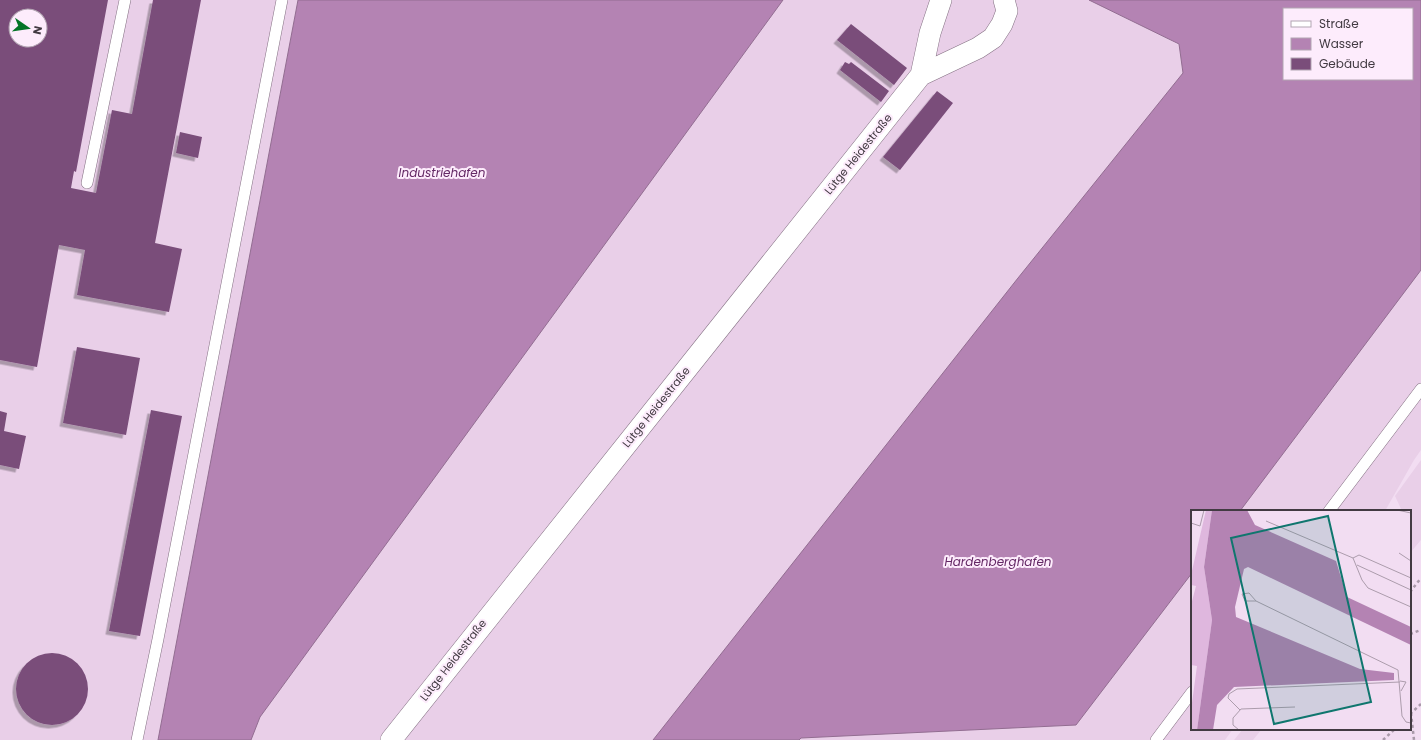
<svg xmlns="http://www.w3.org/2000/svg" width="1421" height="740" viewBox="0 0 1421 740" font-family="Poppins,sans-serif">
  <defs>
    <filter id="shadow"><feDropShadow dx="-3.5" dy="3.5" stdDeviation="0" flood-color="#0004"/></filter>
  </defs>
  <rect width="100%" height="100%" fill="#f2ddf2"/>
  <!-- built -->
  <path fill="#e9cfe8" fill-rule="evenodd" d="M0,0H1102L1175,43L1421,174V450L1414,460L1385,511H1192V729H1233L1225,740H0ZM16,16H40V40H16Z
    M1421,460V540L1410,553V511H1402L1395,496Z
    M1243,729H1262L1253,740H1234Z"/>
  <!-- water -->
  <path fill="#b483b3" stroke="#926d91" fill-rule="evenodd" d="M298,0H783L260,717L251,740H158Z
    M1089,0H1421V270L1240,511H1192V573L1076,725L801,738L799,740H653L1018,278L1183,73L1179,44ZM1284,9H1412V79H1284Z"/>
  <!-- building -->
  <path fill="#7a4d7a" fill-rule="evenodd" filter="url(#shadow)" d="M0,0H108L76,172L74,171L71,188L96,193L112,110L132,114L153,0H201L155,243L182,249L169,312L77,295L85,250L59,245L37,367L0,360ZM16,16H40V40H16Z
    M851,24L907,68L894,85L837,40Z
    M845,62L849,64L851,62L889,91L881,102L840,70Z
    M937,91L953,103L900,170L883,157Z
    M180,132L202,137L198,158L176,153Z
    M77,347L140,358L126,435L63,423Z
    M151,410L182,416L140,636L109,631Z
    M0,411L7,413L4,431L26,436L19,469L0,465Z
    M16 689a36 36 0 1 1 72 0a36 36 0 1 1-72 0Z"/>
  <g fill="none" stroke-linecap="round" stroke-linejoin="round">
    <defs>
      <path id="service" d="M87,183L125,0
        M1329,511L1421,389
        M137,740L158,639L282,0
        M1156,740L1192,692"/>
      <path id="minor" d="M921,75L978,48L993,38L1002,24L1007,11L1004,0
        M391,740L921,75L930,33L941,0"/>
    </defs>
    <!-- service casing -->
    <use href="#service" stroke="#847183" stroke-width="12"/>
    <!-- minor casing -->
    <use href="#minor" stroke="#847183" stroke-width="22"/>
    <!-- path -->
    <path stroke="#a999a9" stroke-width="2.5" stroke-dasharray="3 3" stroke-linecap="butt" d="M1410,592L1421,578
      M1410,634L1421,630
      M1411,713L1414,740
      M1410,714L1421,704
      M1383,740L1395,729"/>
    <!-- service -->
    <use href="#service" stroke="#fff" stroke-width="11"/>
    <!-- minor -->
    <use href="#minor" stroke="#fff" stroke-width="21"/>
  </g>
  <g text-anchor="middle" stroke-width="4" stroke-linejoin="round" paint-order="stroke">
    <!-- street labels -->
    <g font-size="11" fill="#423a42" stroke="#fdecfc">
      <text transform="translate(858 154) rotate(-51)" y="4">Lütge Heidestraße</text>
      <text transform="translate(656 407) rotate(-51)" y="4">Lütge Heidestraße</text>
      <text transform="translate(453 660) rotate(-52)" y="4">Lütge Heidestraße</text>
    </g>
    <!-- water labels -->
    <g font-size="12" font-style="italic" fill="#652966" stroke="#fdecfc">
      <text x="442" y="177">Industriehafen</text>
      <text x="998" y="566">Hardenberghafen</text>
    </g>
  </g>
  <!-- overview -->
  <g transform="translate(1191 510)">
    <rect width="220" height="220" fill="#f2ddf2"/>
    <path d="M15,0H21L13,57L21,110L6,220H0V200L6,156L0,155V95L5,76L0,75V65Z" fill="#dfb7de"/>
    <path d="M21,0H56L64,15L145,51L156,87L220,117V135L57,57L53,59L44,97L45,107L169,159L203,163V170L43,177L26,195L22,220H6L21,110L13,57Z" fill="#b483b3"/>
    <path fill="none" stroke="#ac9cac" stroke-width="1" d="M206,0L220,3M75,11L162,48L171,70L177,78L220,97M0,13L9,16L13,0M208,43L220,51M162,48L168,45L220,68M166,55L220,80M65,91H54L51,84L58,83L65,91L207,160L211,206L215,212L220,213M209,171L215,172L210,181M49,200L37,188L38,184L46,179L209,172M48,220L42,215V208L50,199L104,197"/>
    <path fill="#0f766e" fill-opacity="0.15" stroke="#0f766e" stroke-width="2" d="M137,6L180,192L83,214L40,28Z"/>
    <rect width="220" height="220" fill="none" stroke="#423a42" stroke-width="2"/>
  </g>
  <!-- legend -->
  <rect x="1283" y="8" width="130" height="72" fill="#fdecfc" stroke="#b2a5b2"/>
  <rect x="1291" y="21" width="20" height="6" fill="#ffffff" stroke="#b2a5b2"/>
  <text x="1319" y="28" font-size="12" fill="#423a42">Straße</text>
  <rect x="1291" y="38" width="20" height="12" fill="#b483b3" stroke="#b2a5b2"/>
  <text x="1319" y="48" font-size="12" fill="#423a42">Wasser</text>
  <rect x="1291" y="58" width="20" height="12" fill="#7a4d7a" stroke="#b2a5b2"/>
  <text x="1319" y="68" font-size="12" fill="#423a42">Gebäude</text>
  <!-- north arrow -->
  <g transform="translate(28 28) rotate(103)"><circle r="19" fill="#fdecfc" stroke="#b2a5b2"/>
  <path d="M0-3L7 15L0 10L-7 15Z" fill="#047427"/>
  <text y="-6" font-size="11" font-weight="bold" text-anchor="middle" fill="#423a42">N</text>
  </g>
</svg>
